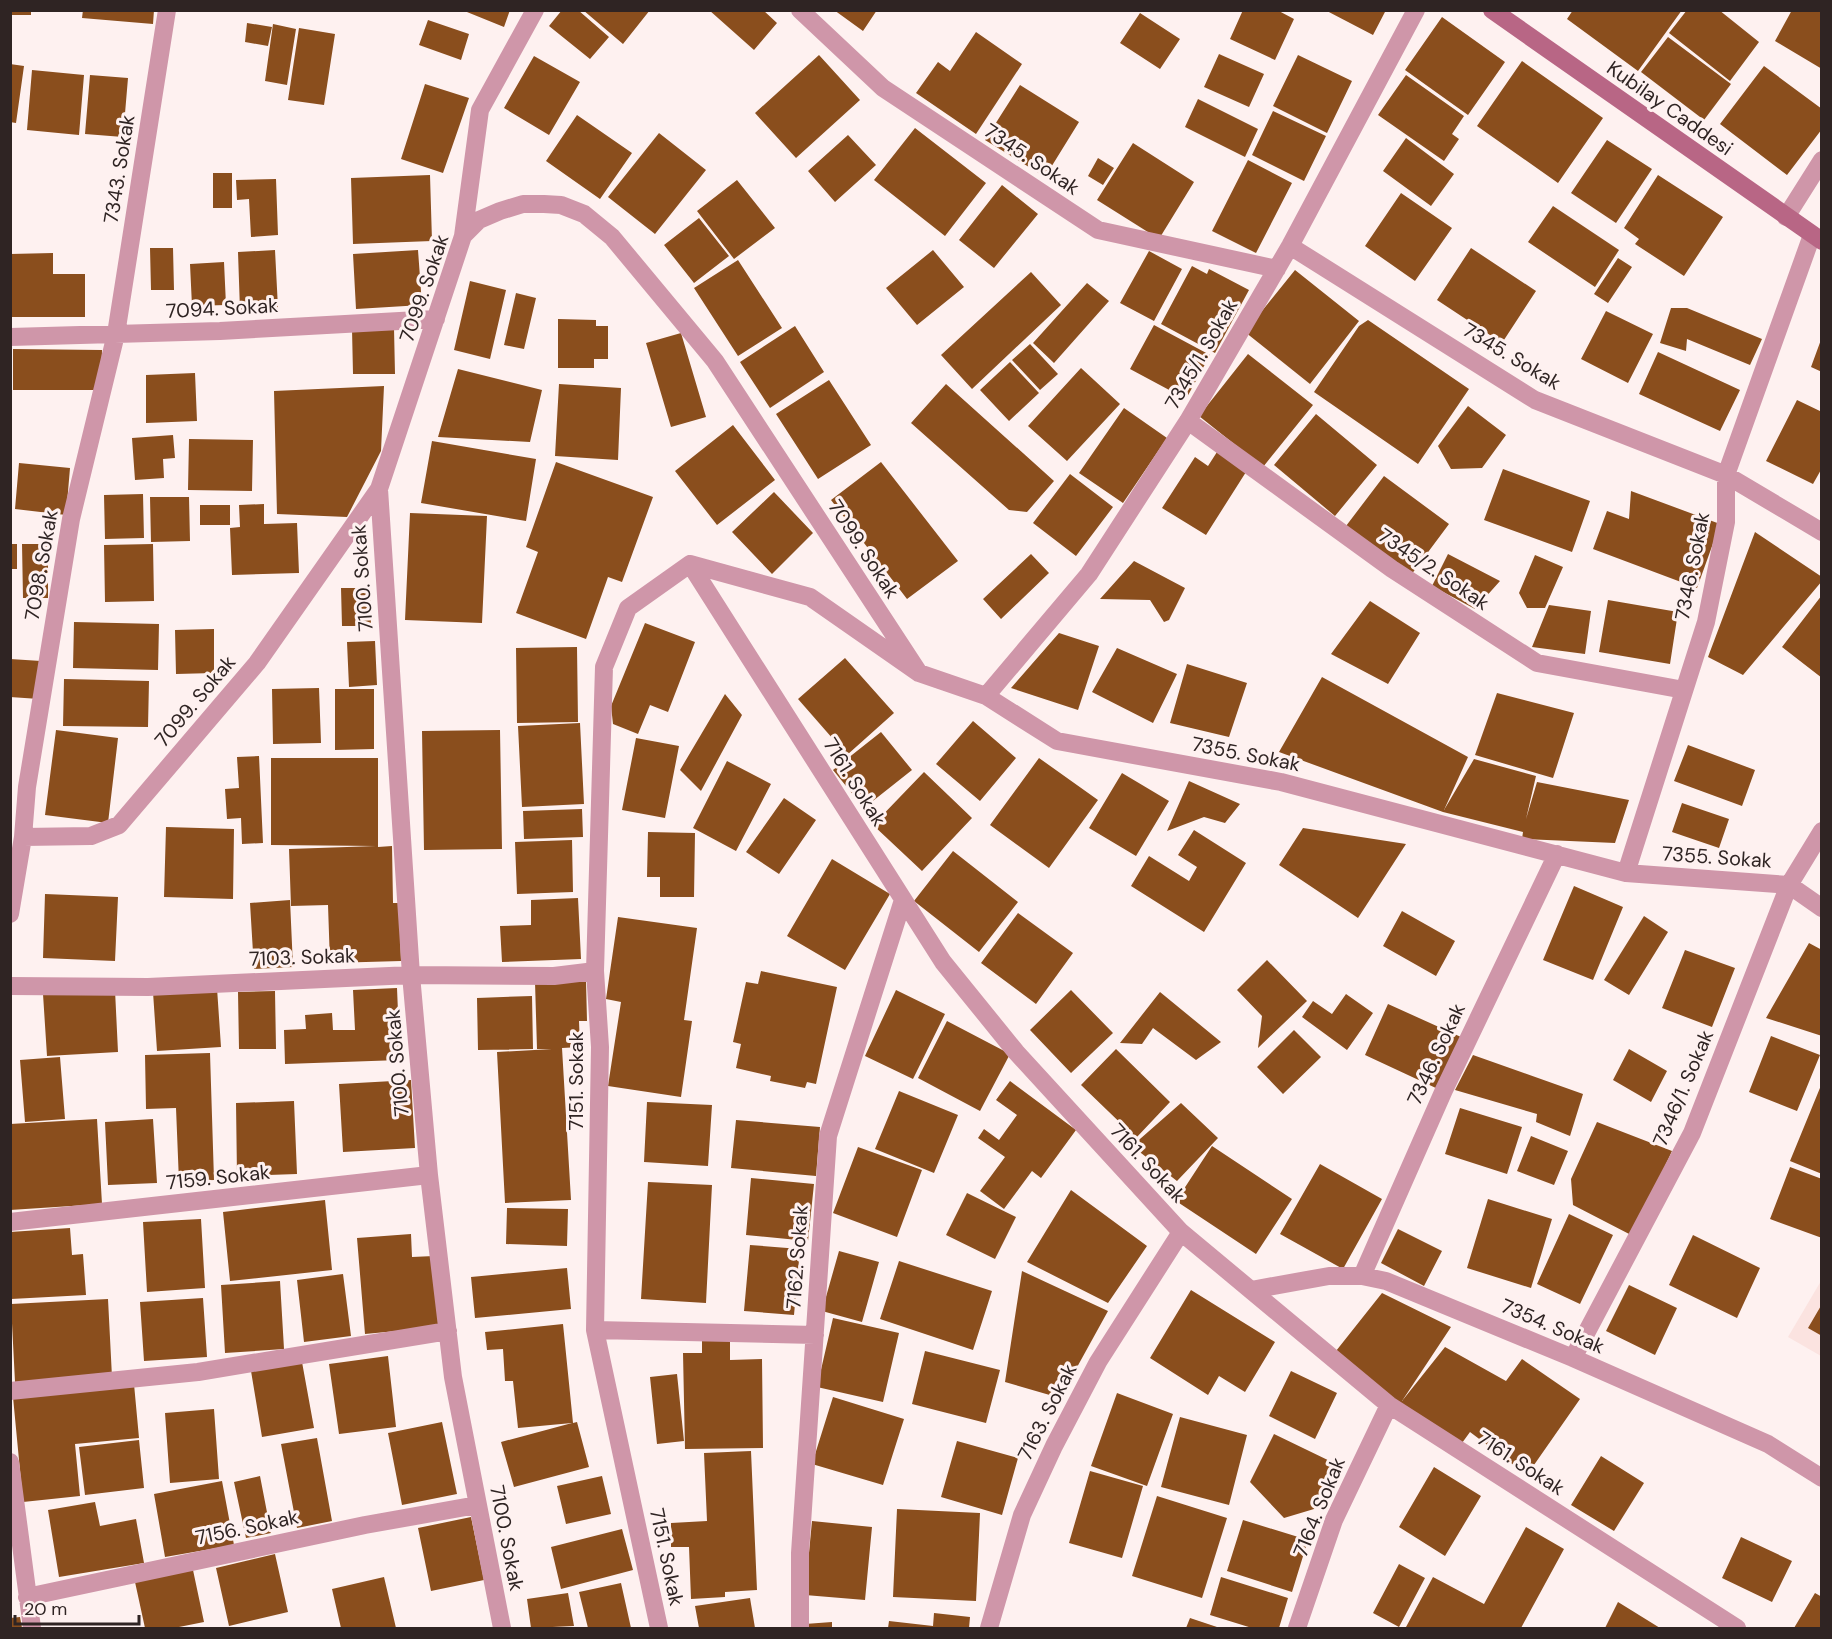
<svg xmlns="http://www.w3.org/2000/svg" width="1832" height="1639" viewBox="0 0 1832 1639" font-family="'DM Sans',sans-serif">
  <rect width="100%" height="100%" fill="#fef1f0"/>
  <!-- built -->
  <path fill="#fbe3e0" d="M1821,1281V1356L1788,1337Z"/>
  <!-- building -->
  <path fill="#8a4e1d" d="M10,10H31V15H10Z
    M83,10H154L153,24L82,18Z
    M462,10H510L504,27Z
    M562,10H578L609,37L590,59L549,26Z
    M583,10H650L623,44Z
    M709,10H763L777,23L754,50Z
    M834,10H877L863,31Z
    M1243,10H1277L1294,19L1275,60L1230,39Z
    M1325,10H1386L1373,35Z
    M1573,10H1682L1638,71L1567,19Z
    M1687,10H1719L1759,42L1730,81L1669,33Z
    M1792,10H1822V69L1775,41Z
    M1140,13L1180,39L1160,69L1120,43Z
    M1442,17L1505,62L1468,115L1405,70Z
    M428,20L469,34L461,60L419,45Z
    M247,23L272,27L268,46L245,42Z
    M273,24L296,29L287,85L265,81Z
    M299,28L335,34L324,105L288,100Z
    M976,32L1022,64L976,134L916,93L938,62L950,71Z
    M1668,37L1731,84L1704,120L1641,72Z
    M1219,54L1264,74L1249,107L1204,87Z
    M819,55L860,100L796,158L755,113Z
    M1298,55L1352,81L1327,133L1273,106Z
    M534,56L580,82L549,135L504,108Z
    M1522,61L1603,118L1558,183L1477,126Z
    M10,64L24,66L16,123L10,122Z
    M1764,66L1822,109V129L1787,175L1720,124Z
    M32,70L84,75L79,135L27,130Z
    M90,75L128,78L123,137L85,134Z
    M1406,75L1464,116L1452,134L1459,139L1444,161L1378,115Z
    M425,84L469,98L443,173L401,159Z
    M1020,85L1079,122L1045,177L985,140Z
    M1198,99L1258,129L1245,157L1185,127Z
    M1273,111L1326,136L1304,181L1252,155Z
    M577,115L632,153L600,199L546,161Z
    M915,128L986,183L945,236L874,180Z
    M659,133L706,170L655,234L608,197Z
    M848,135L876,165L835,202L808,171Z
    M1406,138L1454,174L1431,206L1383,171Z
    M1607,140L1652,169L1616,223L1571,193Z
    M1133,143L1194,182L1159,239L1097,200Z
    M1098,158L1114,168L1103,185L1088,176Z
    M1248,160L1292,183L1256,253L1212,231Z
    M213,173H232V208H213Z
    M430,175L432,241L353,244L351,178Z
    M1658,175L1723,217L1684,276L1635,244L1639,239L1624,228Z
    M276,179L278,235L251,237L249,199L237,200L236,180Z
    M737,180L775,228L734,259L697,211Z
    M1002,185L1038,214L994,268L959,240Z
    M1401,193L1452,228L1415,281L1365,246Z
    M1553,206L1619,250L1595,287L1528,242Z
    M699,218L729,256L694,283L664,245Z
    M150,248H173L174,290H151Z
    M1471,248L1536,291L1502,343L1437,300Z
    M275,250L278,308L240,310L238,252Z
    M418,250L422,305L356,309L353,254Z
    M933,250L964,287L917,325L886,288Z
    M1149,251L1182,269L1154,321L1120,303Z
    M53,253V274H85V317H10V254Z
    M1618,258L1632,267L1608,303L1594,294Z
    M738,260L782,328L738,356L694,288Z
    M224,262L226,305L192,306L190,264Z
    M1192,266L1207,274L1209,269L1249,290L1215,353L1161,324Z
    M1295,270L1359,321L1310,384L1245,332Z
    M1031,272L1061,305L972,389L941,355Z
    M470,281L506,290L490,359L454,350Z
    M1087,283L1109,301L1054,363L1033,343Z
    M516,293L536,298L524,349L504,345Z
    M1671,308H1687L1762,339L1750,365L1687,339L1686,351L1660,343Z
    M1606,311L1653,334L1628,383L1581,359Z
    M558,319L596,320V326H608V359H594V368H558Z
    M1368,320L1469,389L1418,464L1314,392L1359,326Z
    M1154,325L1210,355L1186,399L1130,369Z
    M795,326L824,372L770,408L740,362Z
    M394,328L395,374H353L352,329Z
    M681,333L706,417L671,427L646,343Z
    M1822,337V372L1811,367Z
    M1030,344L1058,374L1040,390L1012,360Z
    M13,349L102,350L101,390H13Z
    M1658,352L1740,390L1720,431L1639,394Z
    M1248,354L1313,405L1263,467L1199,416Z
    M1010,362L1039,393L1009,421L980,390Z
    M1081,368L1120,404L1067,461L1028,426Z
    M458,369L542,390L530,442L438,437Z
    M195,373L197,421L146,423V375Z
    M829,380L871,445L818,479L776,414Z
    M559,384L621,388L618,460L555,456Z
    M946,384L1054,481L1027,512L1009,510L911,423Z
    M384,386L381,451L347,517L277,514L274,391Z
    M1797,400L1822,412V468L1813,484L1766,461Z
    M1468,406L1506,435L1482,468L1451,469L1438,446Z
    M1124,408L1167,438L1123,503L1079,473Z
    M1316,414L1377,465L1335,516L1274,465Z
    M733,425L775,480L717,525L675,471Z
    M173,435L175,458L163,459L164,478L135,480L132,438Z
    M189,439L253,440L252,491L188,490Z
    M432,441L536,459L526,521L421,503Z
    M1217,452L1246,472L1206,535L1162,508L1195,457L1208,466Z
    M556,462L653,497L622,582L608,577L586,639L516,613L538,552L526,547Z
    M881,462L958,561L907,599L831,500Z
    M19,463L70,468L66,515L15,509Z
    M1503,469L1590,501L1572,552L1484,520Z
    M1070,474L1113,507L1076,556L1033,523Z
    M1384,476L1449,524L1411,575L1346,526Z
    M1631,491L1720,524L1697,588L1593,549L1607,511L1629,519Z
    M774,492L813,533L772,574L732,532Z
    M143,494L144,538L105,539L104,495Z
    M150,497H189L190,541L151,542Z
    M264,504V524L297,523L299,573L232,575L230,528L240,527L239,505Z
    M200,505H230V525H200Z
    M410,513L487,516L482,623L405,620Z
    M1755,532L1822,577V581L1743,675L1708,657Z
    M10,544H17V569H10Z
    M22,544H48V598H23Z
    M153,544L154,601L105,602L104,545Z
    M1031,554L1049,573L1001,619L983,599Z
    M1448,554L1500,581L1475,609L1432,586Z
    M1535,555L1563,567L1545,608H1527L1519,593Z
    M1134,561L1185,588L1169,620L1164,622L1150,600L1100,599Z
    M341,588H370L371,626H342Z
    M1822,595V678L1782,647Z
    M1608,600L1678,612L1670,664L1599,652Z
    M1370,601L1420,633L1388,684L1331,654Z
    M1549,605L1591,611L1585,654L1532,647Z
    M74,622L159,624L158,670L73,668Z
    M645,623L695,642L668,712L650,705L638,734L613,724L611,706Z
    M214,629V673L176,674L175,630Z
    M1059,633L1099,646L1078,710L1011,688Z
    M375,641L377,685L349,687L347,642Z
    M577,647L578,722L517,723L516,648Z
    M1117,648L1177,674L1153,723L1092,692Z
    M845,658L894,713L847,755L798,699Z
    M10,659L41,661L39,699L10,697Z
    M1187,664L1247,683L1229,737L1170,723Z
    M1322,677L1468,757L1444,810L1474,759L1536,776L1526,819L1537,782L1629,800L1615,843L1522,839L1523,832L1443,812L1279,752Z
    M64,679L149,681L148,727L63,726Z
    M319,688L321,743L273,744L272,689Z
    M335,689H374V749L335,750Z
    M1497,693L1574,713L1553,778L1475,755Z
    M725,694L742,715L701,791L680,770Z
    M973,721L1016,758L980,801L936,764Z
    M580,723L584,804L522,807L518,726Z
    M56,730L118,738L108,823L45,815Z
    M500,730L502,849L424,850L422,731Z
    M881,732L912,770L864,808L833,770Z
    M636,738L679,746L665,818L622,810Z
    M1688,745L1755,770L1742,806L1674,781Z
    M259,756L263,843L242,844L241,818L227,819L225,789L239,788L237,757Z
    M271,758H378V847L392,846L393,903H399L401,961L330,963L328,905L291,906L289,849L376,846L271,845Z
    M1039,758L1098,800L1049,868L990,825Z
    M727,761L771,784L736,851L693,828Z
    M924,772L972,818L922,871L873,825Z
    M1122,773L1169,801L1136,856L1089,828Z
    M1189,781L1240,804L1225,823L1204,817L1167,831Z
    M784,798L816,820L779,874L746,852Z
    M1682,803L1729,819L1719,848L1672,832Z
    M582,809L583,837L524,839L523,811Z
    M166,827L234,829L233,899L164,897Z
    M1303,828L1406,844L1358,918L1279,865Z
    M1194,830L1246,863L1204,932L1131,886L1149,856L1189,881L1197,867L1178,855Z
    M648,832L695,833L694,897H660V877H647Z
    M572,840L573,892L517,894L515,842Z
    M953,851L1018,902L979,952L914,901Z
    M832,859L890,894L845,970L787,936Z
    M1574,886L1623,907L1593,980L1543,960Z
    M45,894L118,897L115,961L43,958Z
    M578,898L581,959L502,962L500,926L531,925V900Z
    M290,900L293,967L254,969L250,903Z
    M1402,911L1455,941L1436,976L1383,946Z
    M1018,913L1073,953L1036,1004L981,963Z
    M1644,916L1668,932L1629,995L1604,980Z
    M618,917L697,928L684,1020L692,1021L681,1097L608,1086L621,1002L606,999Z
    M1809,943L1822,950V1036L1766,1018Z
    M1685,950L1735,968L1712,1027L1662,1008Z
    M1267,960L1307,1001L1258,1048L1262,1016L1237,990Z
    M761,971L837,987L816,1084L807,1082L805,1088L770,1081L771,1076L736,1068L741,1044L733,1042L746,982L758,984Z
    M586,981L587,1021H579L580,1047L562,1048L571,1200L505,1203L497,1052L552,1049H537L535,982Z
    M217,988L221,1047L157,1051L153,992Z
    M397,988L400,1060L285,1064L284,1030L306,1029L305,1015L332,1013L333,1030H355L353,990Z
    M115,990L118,1052L47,1056L43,994Z
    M896,990L945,1014L913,1079L865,1056Z
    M1071,990L1113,1033L1071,1073L1030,1030Z
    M275,991L276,1049H239L238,992Z
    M1160,992L1221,1042L1196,1060L1153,1028L1142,1044L1120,1043Z
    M1346,994L1373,1013L1347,1050L1302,1017L1313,1001L1332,1014Z
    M532,996L533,1049L478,1050L477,998Z
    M1388,1004L1461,1037L1438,1089L1365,1055Z
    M947,1021L1010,1054L980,1111L918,1078Z
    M1294,1030L1321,1057L1283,1094L1257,1067Z
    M1771,1036L1820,1055L1797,1111L1749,1092Z
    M1116,1049L1170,1102L1136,1138L1081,1085Z
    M1629,1049L1667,1071L1651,1102L1613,1080Z
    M210,1053L214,1180L179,1182L176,1108L146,1109L145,1055Z
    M1473,1055L1583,1094L1570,1136L1536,1122L1537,1114L1455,1090Z
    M60,1057L65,1119L25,1122L20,1060Z
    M411,1080L415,1148L343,1152L339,1084Z
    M1010,1081L1076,1130L1041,1178L1032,1171L1004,1209L980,1191L1005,1157L978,1138L984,1129L999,1140L1017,1115L996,1100Z
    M1822,1083V1174L1790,1161Z
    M899,1091L958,1115L934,1173L875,1149Z
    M294,1101L297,1174L237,1176L236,1103Z
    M647,1102L712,1105L708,1166L644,1162Z
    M1181,1103L1218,1138L1177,1181L1132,1146Z
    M1460,1108L1522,1127L1507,1174L1445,1154Z
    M97,1119L102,1204L10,1210V1124Z
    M153,1119L157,1183L108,1185L105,1122Z
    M736,1120L820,1127L816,1176L731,1168Z
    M1597,1122L1672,1151L1633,1236L1573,1205L1571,1179Z
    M1531,1136L1568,1151L1554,1185L1517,1171Z
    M1212,1146L1292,1199L1256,1254L1176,1201Z
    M858,1147L922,1170L897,1237L833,1213Z
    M1320,1164L1382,1199L1343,1269L1280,1234Z
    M1790,1167L1822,1179V1238L1770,1219Z
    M751,1178L814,1184L808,1241L746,1235Z
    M648,1182L712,1185L706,1303L641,1299Z
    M1071,1190L1147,1246L1108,1303L1027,1262Z
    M967,1193L1016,1217L995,1259L946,1235Z
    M1488,1199L1552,1219L1531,1288L1467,1268Z
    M325,1200L332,1270L230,1281L223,1212Z
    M507,1208L568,1209L567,1246L506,1244Z
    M1569,1214L1613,1235L1580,1304L1537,1284Z
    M201,1219L205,1288L147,1292L143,1222Z
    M70,1228L72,1255L83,1254L86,1295L11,1299L10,1232Z
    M1398,1229L1442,1251L1424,1286L1381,1263Z
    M411,1234L412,1257L434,1256L439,1327L365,1334L357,1238Z
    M1693,1235L1760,1268L1737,1318L1669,1285Z
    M750,1245L800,1249L794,1315L744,1311Z
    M839,1251L879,1262L862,1322L822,1311Z
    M899,1261L992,1291L973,1350L880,1319Z
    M567,1268L571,1309L475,1318L471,1277Z
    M1022,1271L1108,1311L1060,1398L1005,1382Z
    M343,1274L351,1336L304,1342L297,1280Z
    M280,1281L284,1349L225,1353L221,1285Z
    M1629,1285L1677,1308L1655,1355L1606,1331Z
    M1191,1290L1275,1342L1245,1392L1219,1376L1208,1395L1150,1358Z
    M1382,1293L1451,1327L1402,1401L1445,1347L1506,1381L1522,1359L1580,1399L1527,1475L1470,1432L1462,1443L1400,1404L1336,1351Z
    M203,1298L207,1357L144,1361L140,1302Z
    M108,1299L112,1377L15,1382L11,1304Z
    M1822,1304V1336L1808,1328Z
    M833,1318L899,1333L883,1402L817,1387Z
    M563,1324L573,1423L577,1422L589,1467L514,1487L501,1442L572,1423L518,1428L513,1381H505L503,1349L487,1350L485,1332Z
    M702,1341H730V1360L762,1359L763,1448L685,1449L683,1353H702Z
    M925,1351L1000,1370L986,1423L912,1404Z
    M388,1356L396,1427L339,1434L329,1364Z
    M302,1362L314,1428L262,1437L251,1371Z
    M1291,1371L1337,1393L1315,1439L1269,1416Z
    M677,1374L684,1441L657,1444L650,1377Z
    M134,1384L139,1438L75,1444L80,1496L23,1502L13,1397Z
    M1117,1393L1173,1414L1147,1486L1091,1466Z
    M833,1397L904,1419L883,1485L812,1464Z
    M214,1409L219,1479L170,1483L165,1413Z
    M1180,1417L1247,1435L1229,1505L1161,1487Z
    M442,1422L457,1494L402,1505L388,1433Z
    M1274,1434L1336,1464L1314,1509L1284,1518L1250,1482Z
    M317,1438L332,1521L297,1528L281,1444Z
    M139,1440L144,1488L85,1495L79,1447Z
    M957,1441L1018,1458L1002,1515L941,1497Z
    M751,1451L757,1590L725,1592V1597L691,1599L689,1547H671V1523L707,1521L704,1453Z
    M1601,1456L1644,1483L1614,1531L1571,1505Z
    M1434,1467L1481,1496L1445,1556L1399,1527Z
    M1090,1471L1143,1486L1122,1558L1069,1543Z
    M260,1476L271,1533L246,1538L234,1482Z
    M602,1476L611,1514L566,1524L557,1486Z
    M222,1481L234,1545L165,1557L154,1494Z
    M1157,1496L1227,1518L1202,1598L1132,1576Z
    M95,1502L100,1526L136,1519L144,1563L59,1577L48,1510Z
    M897,1509L980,1513L976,1601L893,1597Z
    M471,1517L484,1580L431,1591L418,1528Z
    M1243,1520L1308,1540L1292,1592L1227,1571Z
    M812,1521L872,1527L865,1600L805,1595Z
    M1526,1527L1564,1549L1521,1628H1410L1406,1627L1433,1577L1484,1604Z
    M622,1529L633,1570L561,1589L551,1547Z
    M1741,1537L1792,1561L1772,1602L1722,1578Z
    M275,1554L288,1612L229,1626L216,1568Z
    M1399,1564L1425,1578L1399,1627L1373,1613Z
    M193,1570L204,1622L174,1628H145L135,1582Z
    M384,1577L396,1628H341L332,1589Z
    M1221,1577L1288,1598L1279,1628H1252L1210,1615Z
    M621,1583L631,1628H588L579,1592Z
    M568,1593L574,1626L531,1628L527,1599Z
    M1815,1593L1822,1597V1628H1794Z
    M750,1598L755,1628H699L695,1606Z
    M1618,1602L1660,1628H1605Z
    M934,1613L970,1617L969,1628H888L889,1621L933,1626Z
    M20,1617L22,1628H10V1618Z
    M1190,1618L1220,1628H1186Z
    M832,1622V1628H805V1624Z"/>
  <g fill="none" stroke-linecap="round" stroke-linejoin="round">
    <!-- street -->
    <path stroke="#cf96a9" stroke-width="18" d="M800,10L883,88L1098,230L1277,269
      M1786,217L1822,160
      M463,236L480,110L535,10
      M1290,246L1535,400L1726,475L1822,532
      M10,337L220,331L436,319
      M1188,421L1392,569L1537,663L1684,690
      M379,489L411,975L429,1175L453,1377L502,1628
      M690,564L943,962L1016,1052L1181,1232L1389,1405L1737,1628
      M690,564L810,597L919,673L986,696L1057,741L1281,782L1626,873L1789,885L1822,908
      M986,696L1089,574L1188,421L1290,246L1416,10
      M23,837L91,836L119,825L257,663L379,489L463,236L479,220L500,211L523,204H544L561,205L584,214L612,237L715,361L919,673
      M1626,873L1706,622L1726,522V475L1812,235
      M10,914L23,837L27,787L71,519L116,334L167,10
      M10,986L148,987L411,975L554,976L595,971
      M10,1222L429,1175
      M1362,1276L1444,1090L1557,854
      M1251,1290L1329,1276H1362L1386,1281L1573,1358L1768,1444L1822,1478
      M595,1330L815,1335
      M1573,1358L1692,1133L1789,885L1822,831
      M10,1391L198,1372L448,1331
      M10,1462L32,1628
      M27,1597L365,1525L477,1505
      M659,1628L595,1330L600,1047L595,971L604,667L628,608L690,564
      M800,1628V1553L828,1136L903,900
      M989,1628L1022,1515L1054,1446L1098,1362L1181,1232
      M1297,1628L1334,1520L1389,1405"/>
    <!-- secondary -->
    <path stroke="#b86685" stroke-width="18" d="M1492,10L1822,241"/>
  </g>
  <g text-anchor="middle" stroke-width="6" stroke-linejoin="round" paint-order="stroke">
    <!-- street labels -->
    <g font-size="20" fill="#2f2423" stroke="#fef1f0">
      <text transform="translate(1670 108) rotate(35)" y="7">Kubilay Caddesi</text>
      <text transform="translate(1032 159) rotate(34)" y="7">7345. Sokak</text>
      <text transform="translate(119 169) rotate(-81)" y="7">7343. Sokak</text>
      <text transform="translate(424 288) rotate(-71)" y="7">7099. Sokak</text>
      <text transform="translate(222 308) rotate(-3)" y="7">7094. Sokak</text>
      <text transform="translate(1201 354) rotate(-60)" y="7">7345/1. Sokak</text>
      <text transform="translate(1512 356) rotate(31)" y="7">7345. Sokak</text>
      <text transform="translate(864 549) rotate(57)" y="7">7099. Sokak</text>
      <text transform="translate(41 565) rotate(-80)" y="7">7098. Sokak</text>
      <text transform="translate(1692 566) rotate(-79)" y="7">7346. Sokak</text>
      <text transform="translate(1434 569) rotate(34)" y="7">7345/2. Sokak</text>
      <text transform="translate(362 578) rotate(-94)" y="7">7100. Sokak</text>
      <text transform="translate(195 701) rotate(-50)" y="7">7099. Sokak</text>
      <text transform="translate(1246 754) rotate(11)" y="7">7355. Sokak</text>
      <text transform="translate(855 782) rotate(58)" y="7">7161. Sokak</text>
      <text transform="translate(1717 857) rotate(4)" y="7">7355. Sokak</text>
      <text transform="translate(302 957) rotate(-2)" y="7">7103. Sokak</text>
      <text transform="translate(1436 1054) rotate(-65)" y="7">7346. Sokak</text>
      <text transform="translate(397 1063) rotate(-95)" y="7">7100. Sokak</text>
      <text transform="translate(576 1081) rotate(-90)" y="7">7151. Sokak</text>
      <text transform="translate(1683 1088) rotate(-67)" y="7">7346/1. Sokak</text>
      <text transform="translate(1148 1163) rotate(47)" y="7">7161. Sokak</text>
      <text transform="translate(218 1177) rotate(-6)" y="7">7159. Sokak</text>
      <text transform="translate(797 1257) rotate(-86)" y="7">7162. Sokak</text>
      <text transform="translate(1553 1326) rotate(23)" y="7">7354. Sokak</text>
      <text transform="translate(1047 1412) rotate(-63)" y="7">7163. Sokak</text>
      <text transform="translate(1521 1463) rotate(33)" y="7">7161. Sokak</text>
      <text transform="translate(1319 1507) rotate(-68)" y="7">7164. Sokak</text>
      <text transform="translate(247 1527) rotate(-12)" y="7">7156. Sokak</text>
      <text transform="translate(507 1538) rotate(79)" y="7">7100. Sokak</text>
      <text transform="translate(667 1557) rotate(78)" y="7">7151. Sokak</text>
    </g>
  </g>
  <!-- border -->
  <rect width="1832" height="1639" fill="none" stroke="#2f2423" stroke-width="24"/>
  <!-- scale -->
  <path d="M15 1615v9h124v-9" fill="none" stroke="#2f2423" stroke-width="3"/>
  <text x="24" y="1615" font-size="18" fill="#2f2423" stroke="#fef1f0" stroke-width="4.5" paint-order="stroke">20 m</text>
</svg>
